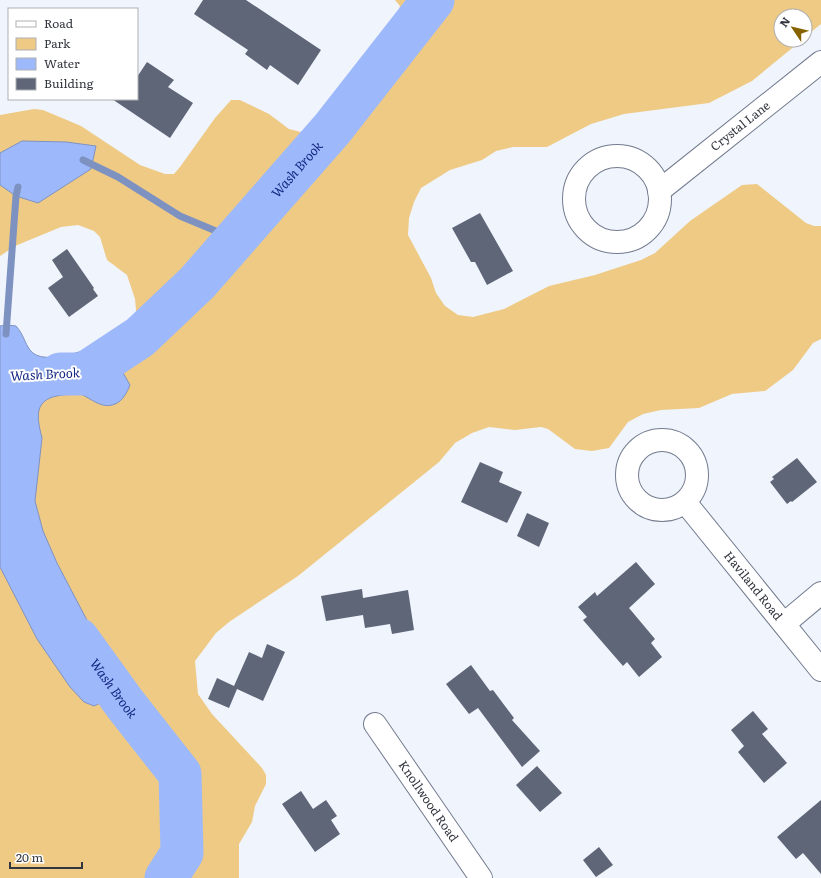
<svg xmlns="http://www.w3.org/2000/svg" width="821" height="878" viewBox="0 0 821 878" font-family="Literata,serif">
  <rect width="100%" height="100%" fill="#f0f4fd"/>
  <!-- green -->
  <path fill="#eeca84" d="M395,0H821V24L805,37V16H781V40H802L752,81L709,103L624,114L591,124L547,147H513L496,151L482,160L450,170L421,188L414,202L409,218L408,235L431,278L436,293L445,306L458,315L473,317L504,309L549,286L595,275L641,260L655,253L690,221L742,185L757,184L806,223L814,226H821V339L813,343L793,370L765,391L732,394L699,408L661,410L643,414L628,422L609,448L592,451L575,449L548,429L541,427L515,430L489,427L472,433L455,443L439,462L298,576L229,622L216,633L195,661L198,694L212,714L262,768L266,775V784L255,806L252,822L239,844V878H0V352L29,356L92,361L138,332L135,299L127,275L107,260L100,237L94,231L78,225L61,227L15,246L0,256V115L34,109L43,110L81,126L140,165L165,174H174L180,167L215,118L231,100H240L269,114L289,129L305,133L318,123L336,95L360,70L397,15L400,6Z"/>
  <!-- water -->
  <path fill="#9eb9fb" stroke="#7e92c2" d="M22,141L66,142L96,146L91,169L38,203L16,196L0,185V153Z
    M7,325L16,326C24,335 24,342 30,350C43,368 90,348 106,343L130,385C127,392 123,401 115,404C101,410 90,397 78,393C73,392 68,395 63,395C34,398 36,415 42,438L35,501L43,531L57,563L89,624L116,666C113,686 115,697 94,706L84,702L70,687L37,639L0,567V326Z"/>
  <g fill="none" stroke-linecap="round" stroke-linejoin="round">
    <!-- stream -->
    <path stroke="#7e92c2" stroke-width="7" d="M83,160L118,177L180,216L235,239
      M6,334L16,196L18,187"/>
    <!-- river -->
    <g stroke="#9eb9fb" stroke-width="43">
      <path id="s1" d="M60,374H84L140,337L197,283L332,129L433,0"/>
      <path id="s2" d="M78,639L125,704L180,774L182,853L166,878"/>
    </g>
  </g>
  <!-- building -->
  <path fill="#5e6678" d="M203,0H246L321,50L298,85L270,65L267,70L245,54L248,50L194,14Z
    M147,62L174,80L168,87L193,103L170,138L112,99H137V77Z
    M480,213L513,271L487,285L475,262H471L452,228Z
    M67,249L94,288L93,289L98,296L69,317L48,288L63,277L52,260Z
    M797,458L817,482L792,502L791,501L787,504L770,482L774,479L772,477Z
    M480,462L503,472L499,482L522,492L507,523L461,502Z
    M527,513L549,523L539,547L517,536Z
    M636,562L655,584L629,608L655,639L651,643L662,657L639,677L627,662L623,666L583,620L587,617L578,607L595,592L597,596Z
    M362,589L363,598L408,590L414,630L392,634L390,624L365,628L363,615L326,621L321,596Z
    M267,644L285,652L263,701L237,689L229,708L208,699L217,678L234,686L249,652L262,658Z
    M471,665L490,691L493,690L514,718L512,720L540,751L522,767L478,708L469,714L446,684Z
    M753,711L768,729L762,734L787,763L764,783L738,752L744,746L731,730Z
    M537,766L562,793L540,812L516,785Z
    M301,791L313,809L326,800L337,816L331,820L340,834L315,852L282,804Z
    M821,800V874L803,853L796,859L777,837Z
    M599,847L613,865L596,877L583,860Z"/>
  <g fill="none" stroke-linecap="round" stroke-linejoin="round">
    <defs>
      <g id="minor">
        <circle cx="617" cy="199" r="43"/>
        <path id="s3" d="M659,191L821,62"/>
        <circle cx="662" cy="475" r="35"/>
        <path id="s4" d="M685,502L821,670"/>
        <path d="M784,624L821,593"/>
        <path id="s5" d="M375,724L481,878"/>
      </g>
    </defs>
    <!-- minor casing -->
    <use href="#minor" stroke="#737b8e" stroke-width="24"/>
    <!-- minor -->
    <use href="#minor" stroke="#fff" stroke-width="22"/>
  </g>
  <g text-anchor="middle" stroke-width="4" stroke-linejoin="round" paint-order="stroke">
    <!-- street labels -->
    <g font-size="12" fill="#33363e" stroke="#fff">
      <text dy="4" stroke="none"><textPath href="#s3" startOffset="104">Crystal Lane</textPath></text>
      <text dy="4" stroke="none"><textPath href="#s4" startOffset="108">Haviland Road</textPath></text>
      <text dy="4" stroke="none"><textPath href="#s5" startOffset="94">Knollwood Road</textPath></text>
    </g>
    <!-- water labels -->
    <g font-size="13" font-style="italic" fill="#142783" stroke="#fff">
      <text dy="5" stroke="none"><textPath href="#s1" startOffset="321">Wash Brook</textPath></text>
      <text transform="translate(45 374) rotate(-3)" y="5">Wash Brook</text>
      <text dy="5" stroke="none"><textPath href="#s2" startOffset="61">Wash Brook</textPath></text>
    </g>
  </g>
  <!-- legend -->
  <rect x="8" y="8" width="130" height="92" fill="#ffffff" stroke="#adafb2"/>
  <rect x="16" y="21" width="20" height="6" fill="#ffffff" stroke="#adafb2"/>
  <text x="44" y="28" font-size="12" fill="#33363e">Road</text>
  <rect x="16" y="38" width="20" height="12" fill="#eeca84" stroke="#adafb2"/>
  <text x="44" y="48" font-size="12" fill="#33363e">Park</text>
  <rect x="16" y="58" width="20" height="12" fill="#9eb9fb" stroke="#adafb2"/>
  <text x="44" y="68" font-size="12" fill="#33363e">Water</text>
  <rect x="16" y="78" width="20" height="12" fill="#5e6678" stroke="#adafb2"/>
  <text x="44" y="88" font-size="12" fill="#33363e">Building</text>
  <!-- north arrow -->
  <g transform="translate(793 28) rotate(305)"><circle r="19" fill="#ffffff" stroke="#adafb2"/>
  <path d="M0-3L7 15L0 10L-7 15Z" fill="#876300"/>
  <text y="-6" font-size="11" font-weight="bold" text-anchor="middle" fill="#33363e">N</text>
  </g>
  <!-- scale -->
  <path d="M10 862v6h72v-6" fill="none" stroke="#33363e" stroke-width="2"/>
  <text x="16" y="862" font-size="12" fill="#33363e" stroke="#ffffff" stroke-width="3" paint-order="stroke">20 m</text>
</svg>
